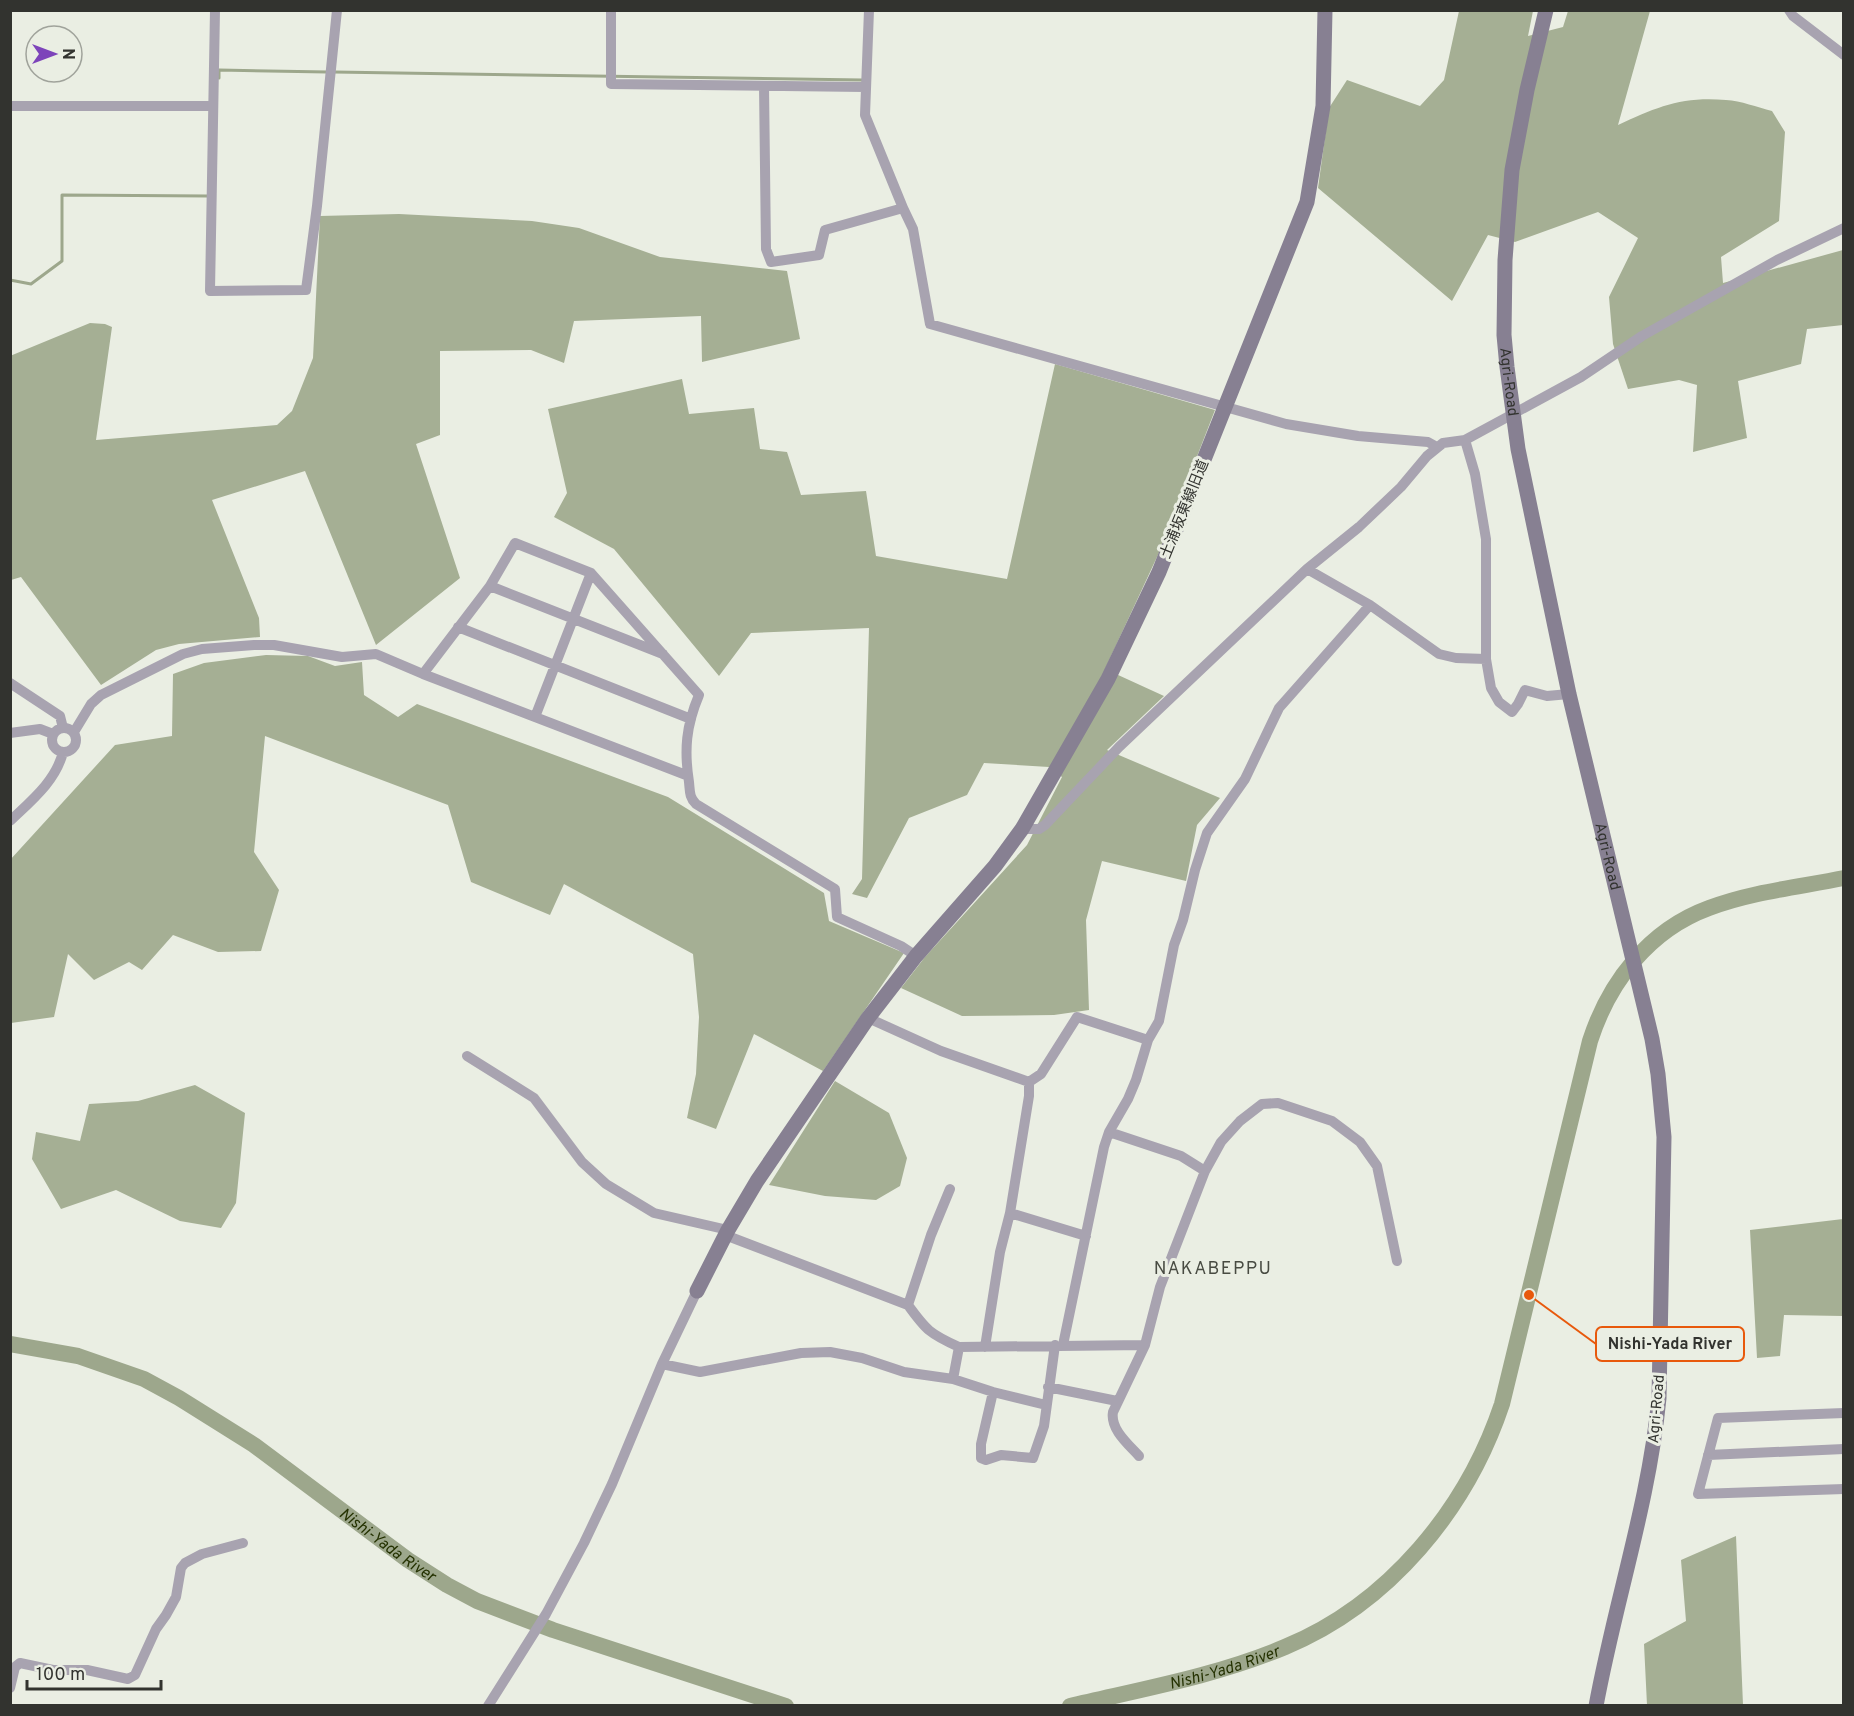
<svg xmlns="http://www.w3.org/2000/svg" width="1854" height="1716" viewBox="0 0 1854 1716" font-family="Overpass,'Noto Sans JP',sans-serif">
  <rect width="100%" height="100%" fill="#eaeee3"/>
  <!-- forest -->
  <path fill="#a5af94" d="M1459,11H1533L1528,36L1563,27L1568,11H1650L1618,125C1656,107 1683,96 1726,100C1741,101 1757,107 1772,111L1785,132L1779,221L1721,257L1723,283L1843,250V325L1807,329L1801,364L1738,381L1747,438L1693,452L1697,385L1679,380L1628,389L1613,344L1609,297L1638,238L1598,212L1515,242L1488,235L1452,301L1318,188L1329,108L1347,80L1420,106L1444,80Z
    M399,214L532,221L579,228L660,257L787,271L800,339L702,362L701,316L574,321L564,363L531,350L440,351V435L416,444L460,578L376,645L305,471L212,500L259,618L260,637L179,644L156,650L101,685L21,577L11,580L10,356L90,323L105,324L112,327L96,440L277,425L292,411L313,358L320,216Z
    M1055,364L1215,410L1163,544L1105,669L1164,696L1107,750L1220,798L1197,825L1186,881L1102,861L1086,920L1089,1010L1054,1015L962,1016L901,988L925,957L1027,845L1062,777L1049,767L984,763L967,795L909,818L867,898L852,894L862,879L869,628L751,633L719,676L614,549L554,517L567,493L548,409L682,379L689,414L754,408L760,449L787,452L801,495L866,491L876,556L1007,579Z
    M266,655L308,656L335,666L362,662L364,695L398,717L417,704L668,797L824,893L829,921L904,953L823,1071L754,1034L716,1129L687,1118L696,1074L699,1017L693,954L564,884L550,915L471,882L448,805L265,736L254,852L279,890L261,951L218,952L173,935L142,970L129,962L94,980L68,954L54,1017L11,1023L10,860L115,745L172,736L173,674L204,663Z
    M835,1081L889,1113L907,1158L900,1186L876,1200L825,1196L769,1185Z
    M195,1085L245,1113L236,1203L221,1228L180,1221L116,1190L61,1209L32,1159L36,1132L80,1141L89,1104L138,1101Z
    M1843,1206V1316L1784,1315L1780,1356L1757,1358L1750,1230L1843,1219Z
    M1736,1536L1743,1705H1647L1644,1644L1686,1621L1681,1560Z"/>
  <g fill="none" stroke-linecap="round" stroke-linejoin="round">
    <!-- stream -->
    <path stroke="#9da78c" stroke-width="3" d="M334,72L862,80
      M219,78V70L327,72
      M10,280L31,284L62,261V195L208,196"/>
    <!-- river -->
    <g stroke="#9da78c" stroke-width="16">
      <path id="s1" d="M10,1344L78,1356L144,1379L179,1398L254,1445L408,1560L447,1585L477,1601L553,1630L786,1706"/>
      <path id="s2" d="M1070,1706C1142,1689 1216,1676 1285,1647C1389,1604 1467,1509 1502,1404L1590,1041C1609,982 1649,930 1709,908C1751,892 1799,887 1844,878"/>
    </g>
    <!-- street -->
    <path stroke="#a8a3b0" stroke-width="10" d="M215,10L210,291L306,290L317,206L337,10
      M611,10V84L865,87
      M869,10L865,115L903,208L913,229L930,324L1286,424L1358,436L1428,442L1437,447
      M1789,10L1793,16L1844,55
      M764,86L766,249L771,262L819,255L825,230L903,208
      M10,106H213
      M1465,440L1475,474L1486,539V659L1491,688L1499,702L1512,712L1518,704L1525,690L1547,696L1569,694
      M1307,569L1370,605L1439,654L1456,658L1486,659
      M490,586L663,654
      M458,627L691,719
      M423,674L490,586L515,543L591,573L699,695C686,726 684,750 689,782C690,791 689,797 696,804L835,889L837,917L901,946L916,956
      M10,683L60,716L63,728
      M535,717L591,573
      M52 740a12 12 0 1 1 24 0a12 12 0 1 1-24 0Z
      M74,732L91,704L101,695L183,654L202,649L254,645H274L342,657L376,654L423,674L686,775
      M10,733L40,729L53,734
      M10,821C31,801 56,781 63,752
      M1022,829H1039L1045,825L1119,747L1307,569L1359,527L1401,487L1427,456L1443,443L1465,440L1581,377L1642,336L1777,260L1844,228
      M868,1018L941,1051L1029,1082V1096L1010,1213L1000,1252L985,1347
      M467,1056L534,1098L582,1162L606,1184L654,1213L728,1230
      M1029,1082L1041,1074L1077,1017L1148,1040
      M1109,1132L1181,1156L1205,1171
      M1010,1213L1086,1236
      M725,1235L908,1305C926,1330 930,1334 959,1347L1145,1345
      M908,1305L931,1235L950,1189
      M1063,1345L1104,1147L1109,1132L1128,1099L1136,1080L1148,1040L1159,1021L1174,945L1183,920L1195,870L1207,833L1245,779L1279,708L1370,605
      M662,1364L700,1372L801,1353L830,1352L862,1358L904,1372L953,1379L993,1392L1046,1405
      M953,1379L959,1347
      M1048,1387L1117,1401
      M993,1392L981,1444V1458L986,1460L1001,1455L1033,1458L1044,1426L1055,1345
      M1844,1413L1718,1418L1698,1494L1844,1489
      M1708,1455L1844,1449
      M1139,1456C1128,1444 1110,1429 1113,1412L1145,1345L1160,1287L1205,1171L1221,1142L1240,1121L1262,1104L1278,1103L1332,1121L1360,1142L1377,1166L1397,1261
      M10,1688L15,1667L20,1663L53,1670H87L128,1679L135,1675L156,1629L166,1615L176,1597L181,1568L185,1563L202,1554L243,1543
      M488,1706L546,1614L584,1543L612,1484L662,1364L697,1291"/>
    <!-- secondary -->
    <g stroke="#878092" stroke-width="15">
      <path id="s3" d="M1546,10L1527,90L1512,170L1505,260L1504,335L1507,367L1518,449L1569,694L1652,1039L1658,1074L1664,1137L1659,1398C1649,1503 1615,1602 1596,1706"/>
      <path d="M697,1291L728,1230L757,1181L868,1018L916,956L995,866L1022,829L1108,679L1159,572L1307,202L1323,106L1325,10"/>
    </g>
  </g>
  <g text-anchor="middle" stroke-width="6" stroke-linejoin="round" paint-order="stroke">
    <!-- street labels -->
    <g font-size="15" fill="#32332f" stroke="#eaeee3">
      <text dy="5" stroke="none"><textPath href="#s3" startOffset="376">Agri-Road</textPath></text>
      <text transform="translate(1184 509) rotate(-68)" y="5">土浦坂東線旧道</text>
      <text dy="5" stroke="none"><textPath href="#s3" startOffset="861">Agri-Road</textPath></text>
      <text transform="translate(1656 1409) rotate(-85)" y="5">Agri-Road</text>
    </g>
    <!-- water labels -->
    <g font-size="16" font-style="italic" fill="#253202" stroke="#eaeee3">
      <text dy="6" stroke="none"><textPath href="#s1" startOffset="434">Nishi-Yada River</textPath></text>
      <text dy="6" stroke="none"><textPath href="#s2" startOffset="159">Nishi-Yada River</textPath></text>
    </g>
    <!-- quarter labels -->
    <g font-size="18" letter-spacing="1.5" fill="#484b42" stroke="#eaeee3">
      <text x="1213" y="1274">NAKABEPPU</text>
    </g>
  </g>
  <!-- callouts -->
  <path fill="none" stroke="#e8590c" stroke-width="2" d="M1529 1295L1596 1344"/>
  <circle fill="#e8590c" stroke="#eaeee3" stroke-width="2" cx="1529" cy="1295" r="6"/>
  <rect fill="#eaeee3" stroke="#e8590c" stroke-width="2" x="1596" y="1327" width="148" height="34" rx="6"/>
  <g font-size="16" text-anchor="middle" font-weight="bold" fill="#32332f">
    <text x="1670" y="1349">Nishi-Yada River</text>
  </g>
  <!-- border -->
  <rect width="1854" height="1716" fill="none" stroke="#32332f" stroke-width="24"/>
  <!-- north arrow -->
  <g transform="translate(54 54) rotate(90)"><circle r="28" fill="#eaeee3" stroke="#a0a39b" stroke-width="1.5"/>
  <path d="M0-4.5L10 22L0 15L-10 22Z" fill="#7d44ba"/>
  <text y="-9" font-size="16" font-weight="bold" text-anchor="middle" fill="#32332f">N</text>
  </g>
  <!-- scale -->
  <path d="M27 1680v9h134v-9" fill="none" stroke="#32332f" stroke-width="3"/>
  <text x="36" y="1680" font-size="18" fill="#32332f" stroke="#eaeee3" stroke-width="4.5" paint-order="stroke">100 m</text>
</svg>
